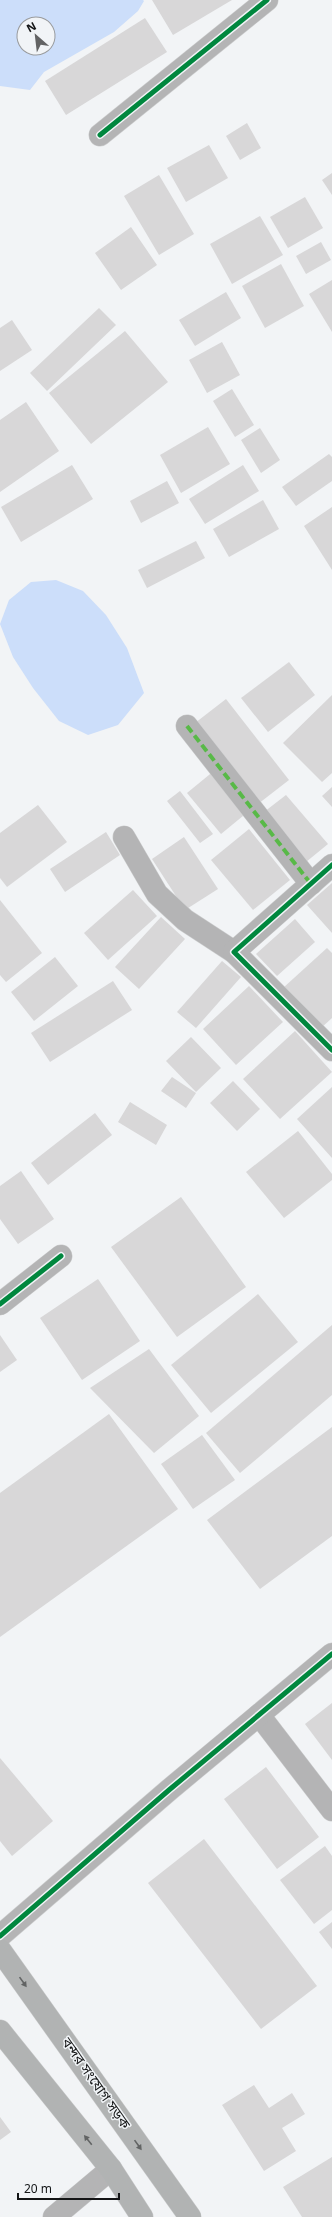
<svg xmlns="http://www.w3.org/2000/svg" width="332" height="2217" viewBox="0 0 332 2217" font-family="Georgia,'Noto Sans Bengali',serif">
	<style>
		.water { fill: #ccdefa; fill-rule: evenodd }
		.building { fill: #d8d7d8 }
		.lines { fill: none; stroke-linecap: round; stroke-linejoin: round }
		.minor-casing { stroke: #cfd0d1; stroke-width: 23 }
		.highway-casing { stroke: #cfd0d1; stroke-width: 23 }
		.minor { stroke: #b4b4b5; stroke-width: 22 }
		.highway { stroke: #b1b3b3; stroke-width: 22 }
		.quiet { stroke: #58b947; stroke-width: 4; stroke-dasharray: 8 4; stroke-linecap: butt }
		.cycleway-casing { stroke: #f1f4f7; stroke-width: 8 }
		.cycleway { stroke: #00873e; stroke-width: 5 }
		.oneway { fill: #626464 }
		.labels { text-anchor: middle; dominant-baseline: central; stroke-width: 3; stroke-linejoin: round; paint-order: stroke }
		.street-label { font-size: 14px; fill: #141516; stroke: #f1f4f7 }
	</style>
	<rect width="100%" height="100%" fill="#f2f4f6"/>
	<!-- water -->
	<g class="water">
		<path d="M0 0H143L144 1 138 11 114 32 44 72 30 90 0 86ZM24 24H48V48H24Z"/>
		<polygon points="56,580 83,591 106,615 127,648 144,693 118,725 88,735 59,721 33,688 13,657 0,624 9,600 31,582"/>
	</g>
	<!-- building -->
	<g class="building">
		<polygon points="152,0 232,0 173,35"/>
		<polygon points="145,18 167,52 66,115 45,81"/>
		<polygon points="247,123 261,148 240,160 226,136"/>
		<polygon points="209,145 228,178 186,202 167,168"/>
		<polygon points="332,173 332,195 322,180"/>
		<polygon points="159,175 194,234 159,255 124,196"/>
		<polygon points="305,197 323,228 288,248 270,217"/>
		<polygon points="260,216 283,255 232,284 210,244"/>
		<polygon points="131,227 157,265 121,290 95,253"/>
		<polygon points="321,242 331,260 306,274 296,256"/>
		<polygon points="281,264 304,306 265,328 242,286"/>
		<polygon points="332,280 332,332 309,294"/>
		<polygon points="226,292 241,318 195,346 179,320"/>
		<polygon points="99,308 116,325 47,391 30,373"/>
		<polygon points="12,320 32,350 0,371 0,328"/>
		<polygon points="125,331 168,382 91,444 49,393"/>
		<polygon points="222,342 240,375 207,393 189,360"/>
		<polygon points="232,389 254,425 235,437 213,401"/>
		<polygon points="26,402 59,451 0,492 0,420"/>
		<polygon points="208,427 230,464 181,493 160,455"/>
		<polygon points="260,428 280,460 261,473 241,440"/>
		<polygon points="329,454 332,457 332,481 296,506 282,487"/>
		<polygon points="72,465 93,499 21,542 1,507"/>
		<polygon points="243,465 259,491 205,524 189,499"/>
		<polygon points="167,481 179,503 141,523 130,501"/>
		<polygon points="263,500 279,529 229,557 213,529"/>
		<polygon points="332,507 332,570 304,526"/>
		<polygon points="196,541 205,558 147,588 138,570"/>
		<polygon points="289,662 315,695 268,732 241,698"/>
		<polygon points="332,695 332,773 322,782 283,743"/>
		<polygon points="226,699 289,780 258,804 195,723"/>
		<polygon points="215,770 249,811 221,834 187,793"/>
		<polygon points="332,787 332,807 322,796"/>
		<polygon points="180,791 213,834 200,843 167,801"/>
		<polygon points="286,795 328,844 306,862 264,812"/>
		<polygon points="38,805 67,842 7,887 0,878 0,833"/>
		<polygon points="249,829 290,880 253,910 211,860"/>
		<polygon points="106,832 120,855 65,892 50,869"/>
		<polygon points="184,837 218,889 185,910 152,859"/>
		<polygon points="332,883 332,933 307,905"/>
		<polygon points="133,890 157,916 108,960 84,933"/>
		<polygon points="0,900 42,953 6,982 0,975"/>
		<polygon points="161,917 185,939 139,989 115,967"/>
		<polygon points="295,919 315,942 277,976 256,954"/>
		<polygon points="327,948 332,953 332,1018 321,1028 283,988"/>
		<polygon points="55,957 78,986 34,1021 11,992"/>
		<polygon points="222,961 241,977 196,1028 177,1012"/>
		<polygon points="113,981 132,1010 50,1062 31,1033"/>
		<polygon points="249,986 283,1022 236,1065 203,1029"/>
		<polygon points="295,1031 332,1072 280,1119 243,1079"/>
		<polygon points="191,1037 221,1068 196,1092 166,1061"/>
		<polygon points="172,1077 196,1093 186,1108 161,1091"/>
		<polygon points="233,1081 260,1109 237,1131 210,1103"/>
		<polygon points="332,1087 332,1158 297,1119"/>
		<polygon points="130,1102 167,1125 156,1145 118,1122"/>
		<polygon points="95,1113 112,1135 48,1185 31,1163"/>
		<polygon points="298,1131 332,1174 332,1180 284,1218 246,1172"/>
		<polygon points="21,1171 54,1219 18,1244 0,1219 0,1186"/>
		<polygon points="181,1197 246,1287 177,1337 111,1247"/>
		<polygon points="98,1279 140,1341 82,1380 40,1318"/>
		<polygon points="258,1294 298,1342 211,1413 171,1365"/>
		<polygon points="332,1325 332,1395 240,1473 206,1433"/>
		<polygon points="0,1335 17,1360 0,1372"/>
		<polygon points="149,1349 199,1416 154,1453 90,1388"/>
		<polygon points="109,1414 178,1509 0,1637 0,1493"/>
		<polygon points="332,1427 332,1536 260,1589 207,1520"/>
		<polygon points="202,1435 235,1480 193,1509 161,1464"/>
		<polygon points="332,1703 332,1760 305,1724"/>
		<polygon points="0,1758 53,1821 12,1856 0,1841"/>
		<polygon points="266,1767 319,1837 277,1869 224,1799"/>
		<polygon points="204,1839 317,1986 261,2029 148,1883"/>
		<polygon points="325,1846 332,1856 332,1910 314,1924 280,1880"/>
		<polygon points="332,1922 332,1949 319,1932"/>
		<polygon points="254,2085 269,2108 292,2093 305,2114 282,2128 296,2151 264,2171 222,2105"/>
		<polygon points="0,2117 11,2132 0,2140"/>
		<polygon points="332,2157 332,2217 302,2217 283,2187"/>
	</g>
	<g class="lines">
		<!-- minor casing -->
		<g class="minor-casing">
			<g id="minor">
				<polyline points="100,135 267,0"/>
				<polyline points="187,726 311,884"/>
				<polyline points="124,837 157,894 185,920 234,952"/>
				<polyline points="332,865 234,952 332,1050"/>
				<polyline points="0,1304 61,1256"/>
				<polyline points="259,1715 332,1810"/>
				<polyline points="0,1936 169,1790 332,1654"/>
				<polyline points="54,2217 111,2169"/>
			</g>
		</g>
		<!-- highway casing -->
		<g class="highway-casing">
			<g id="highway">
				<polyline points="0,1950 190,2217"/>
				<polyline points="0,2031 111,2169 142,2217"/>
			</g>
		</g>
		<!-- minor -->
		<use href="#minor" class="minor"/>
		<!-- highway -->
		<use href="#highway" class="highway"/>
		<!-- quiet -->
		<polyline class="quiet" points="187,726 311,884"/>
		<!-- cycleway casing -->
		<g class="cycleway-casing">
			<g id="cycleway">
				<polyline points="100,135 267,0"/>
				<polyline points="332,865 234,952 332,1050"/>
				<polyline points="0,1304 61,1256"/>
				<polyline points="0,1936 169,1790 332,1654"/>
			</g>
		</g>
		<!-- cycleway -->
		<use href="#cycleway" class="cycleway"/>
	</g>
	<!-- one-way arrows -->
	<defs><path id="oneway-solid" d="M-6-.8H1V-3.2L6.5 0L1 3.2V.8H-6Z"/></defs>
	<g class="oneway">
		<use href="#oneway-solid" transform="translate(23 1982) rotate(55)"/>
		<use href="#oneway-solid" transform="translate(88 2140) rotate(-129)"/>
		<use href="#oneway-solid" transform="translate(138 2145) rotate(55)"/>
	</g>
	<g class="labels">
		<!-- street labels -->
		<g class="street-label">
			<text transform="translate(95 2084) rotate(55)">বন্দর সংযোগ সড়ক</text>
		</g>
	</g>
	<!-- north arrow -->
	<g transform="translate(36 36) rotate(332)"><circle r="19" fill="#f1f4f7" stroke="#999b9d"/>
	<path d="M0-3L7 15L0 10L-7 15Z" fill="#626364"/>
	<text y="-6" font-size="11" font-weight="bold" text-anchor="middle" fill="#141516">N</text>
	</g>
	<!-- scale -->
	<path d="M18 2193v6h101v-6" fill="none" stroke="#141516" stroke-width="2"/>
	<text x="24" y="2193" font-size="12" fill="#141516" stroke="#f1f4f7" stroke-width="3" paint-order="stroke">20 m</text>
</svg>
